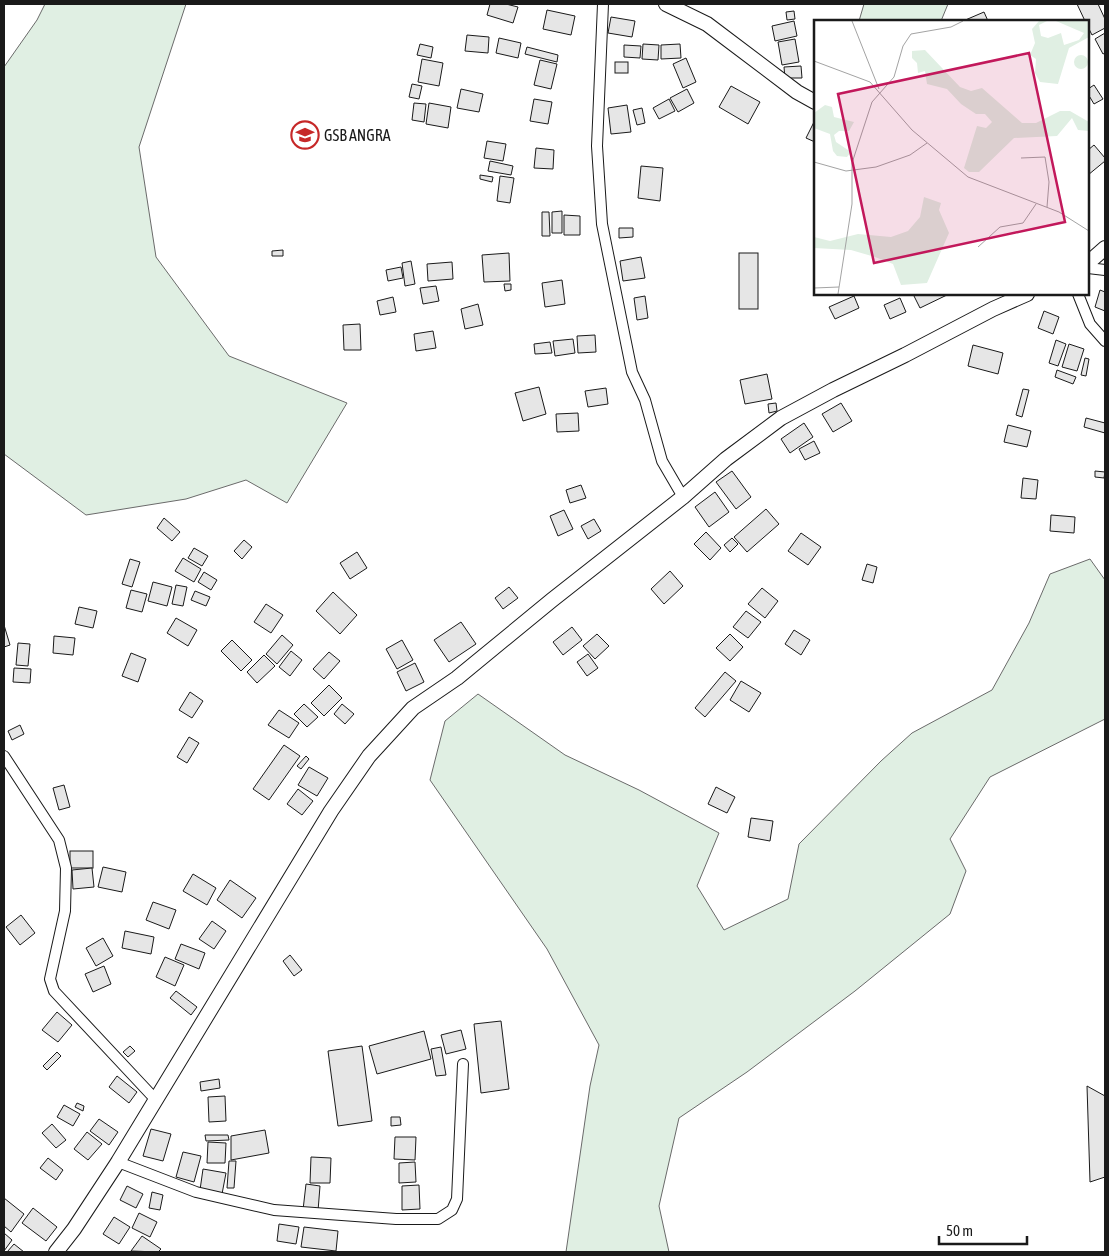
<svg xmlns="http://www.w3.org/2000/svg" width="1109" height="1256" viewBox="0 0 1109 1256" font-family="'Asap Condensed',sans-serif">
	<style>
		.green { fill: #e0efe3; stroke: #6a6a6a }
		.building { fill: #e6e6e6; stroke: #1a1a1a }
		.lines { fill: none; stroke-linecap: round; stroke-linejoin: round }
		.minor-casing { stroke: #1a1a1a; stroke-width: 12 }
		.tertiary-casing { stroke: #1a1a1a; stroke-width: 16 }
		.minor { stroke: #fff; stroke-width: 10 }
		.tertiary { stroke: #fff; stroke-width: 14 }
		.labels { text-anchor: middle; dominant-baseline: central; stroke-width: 4; stroke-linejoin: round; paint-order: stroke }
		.poi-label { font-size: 16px; fill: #1a1a1a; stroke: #fff; text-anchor: start }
		.inset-road { fill: none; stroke: #a3a3a3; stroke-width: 1 }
		.view { fill: #c2185b; fill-opacity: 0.15; stroke: #c2185b; stroke-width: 2.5 }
		.inset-edge { fill: none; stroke: #1a1a1a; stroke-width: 2.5 }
	</style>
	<rect width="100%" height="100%" fill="#fff"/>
	<!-- green -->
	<g class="green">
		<polygon points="45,4 186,4 139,147 156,257 229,356 347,403 287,503 246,480 186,499 86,515 4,454 4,67 37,20"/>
		<polygon points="864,4 948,4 941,21 859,21"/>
		<polygon points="1090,559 1105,580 1105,719 990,777 950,839 966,871 950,914 855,991 747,1072 679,1118 659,1206 669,1252 566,1252 590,1086 599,1045 547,949 430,780 445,721 478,694 565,755 639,790 719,833 697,886 724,930 788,899 799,844 881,761 912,733 992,690 1029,623 1050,574"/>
	</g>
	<!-- building -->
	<g class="building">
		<polygon points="490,4 506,4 518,7 513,23 487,15"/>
		<polygon points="1077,4 1098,4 1105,19 1105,28 1092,35 1088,27 1088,21 1085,21"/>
		<polygon points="547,10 575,16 571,35 543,29"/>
		<polygon points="794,11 795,19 787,20 786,12"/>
		<polygon points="984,12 988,21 963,21"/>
		<polygon points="611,17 635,21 632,37 608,33"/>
		<polygon points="794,21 797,36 775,41 772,26"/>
		<polygon points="1105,33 1105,53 1103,54 1095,39"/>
		<polygon points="467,35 489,37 488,53 465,51"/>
		<polygon points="499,38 521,43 518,58 496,53"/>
		<polygon points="795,39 799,62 782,65 778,42"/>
		<polygon points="420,44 433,47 431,58 417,55"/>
		<polygon points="643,44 659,45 658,60 642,59"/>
		<polygon points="680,44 681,58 661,59 661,45"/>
		<polygon points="624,45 641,46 640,58 624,57"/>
		<polygon points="527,47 558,55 557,62 525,54"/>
		<polygon points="686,58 696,82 683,88 673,64"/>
		<polygon points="422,59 443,63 439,86 418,82"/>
		<polygon points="540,60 557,64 551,89 534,85"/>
		<rect x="615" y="62" width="13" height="11"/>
		<polygon points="801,66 802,78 785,78 784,67"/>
		<polygon points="412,84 422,86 419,99 409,97"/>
		<polygon points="1094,85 1103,99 1094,104 1088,94 1088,89"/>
		<polygon points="731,86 760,102 748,124 719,107"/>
		<polygon points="461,89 483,94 479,112 457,108"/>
		<polygon points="687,89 694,103 678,112 670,98"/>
		<polygon points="534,99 552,102 548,124 530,121"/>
		<polygon points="669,99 675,111 659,119 653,108"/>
		<polygon points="414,103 426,104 424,122 412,120"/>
		<polygon points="429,103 451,107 448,128 426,124"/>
		<polygon points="627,105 631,132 611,134 608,108"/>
		<polygon points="642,108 645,123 637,125 633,110"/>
		<polygon points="815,120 815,142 806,138"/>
		<polygon points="487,141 506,144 503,161 484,158"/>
		<polygon points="1094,145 1105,158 1105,161 1088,175 1088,150"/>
		<polygon points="536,148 554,150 553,169 534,168"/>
		<polygon points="490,161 513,166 511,175 488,171"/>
		<polygon points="641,166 663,168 660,201 638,198"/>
		<polygon points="480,175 493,177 492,182 480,179"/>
		<polygon points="500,176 514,178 510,203 497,201"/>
		<polygon points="562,211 562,233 552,233 552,212"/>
		<polygon points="542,212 549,212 550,236 542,236"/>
		<polygon points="564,215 580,216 580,235 564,235"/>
		<polygon points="619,228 633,228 633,237 619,238"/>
		<polygon points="283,250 283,256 272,256 272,251"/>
		<polygon points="509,253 510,281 484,282 482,255"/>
		<rect x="739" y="253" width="19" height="56"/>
		<polygon points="641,257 645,278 623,281 620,261"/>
		<polygon points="411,261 415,284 405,286 402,263"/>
		<polygon points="452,262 453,279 428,281 427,264"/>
		<polygon points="401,267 403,278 388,281 386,270"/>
		<polygon points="562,280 565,304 545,307 542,283"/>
		<polygon points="504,284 511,284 511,290 505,291"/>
		<polygon points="436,286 439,301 423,304 420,288"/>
		<polygon points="1100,290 1105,292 1105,311 1095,307"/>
		<polygon points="913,294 949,294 920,308"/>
		<polygon points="645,296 648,318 637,320 634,298"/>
		<polygon points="854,296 859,308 835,319 829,307"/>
		<polygon points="393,297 396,312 380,315 377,301"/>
		<polygon points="900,298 906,312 890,319 884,305"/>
		<polygon points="478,304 483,325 465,329 461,309"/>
		<polygon points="1044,311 1059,317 1053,334 1038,328"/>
		<polygon points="360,324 361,350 344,350 343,325"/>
		<polygon points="433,331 436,348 416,351 414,334"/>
		<polygon points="595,335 596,352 578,353 577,336"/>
		<polygon points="573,339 575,353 555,356 553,341"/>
		<polygon points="1056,340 1066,344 1058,366 1049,363"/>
		<polygon points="550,342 552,353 535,354 534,344"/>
		<polygon points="1069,344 1084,349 1077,371 1062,367"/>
		<polygon points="973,345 1003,353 998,374 968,366"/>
		<polygon points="1085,358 1089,359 1086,376 1081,375"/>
		<polygon points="1057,370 1076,377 1073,384 1055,377"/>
		<polygon points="767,374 772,399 745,404 740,380"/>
		<polygon points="539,387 546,414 523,421 515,393"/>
		<polygon points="606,388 608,404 588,407 585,391"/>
		<polygon points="1023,389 1029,390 1022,417 1016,415"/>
		<polygon points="776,403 777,411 769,413 768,404"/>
		<polygon points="841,403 852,421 833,432 822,414"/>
		<polygon points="578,413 579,431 557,432 556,414"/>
		<polygon points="1086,418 1105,423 1105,433 1084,427"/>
		<polygon points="804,423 813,437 790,453 781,439"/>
		<polygon points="1008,425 1031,431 1027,447 1004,442"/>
		<polygon points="814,441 820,453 805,460 799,449"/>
		<polygon points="732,471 751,497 736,509 716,482"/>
		<polygon points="1095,471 1105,472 1104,478 1095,477"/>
		<polygon points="1023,478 1038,480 1036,499 1021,498"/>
		<polygon points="581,485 586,498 570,503 566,490"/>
		<polygon points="715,492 729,512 709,527 695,507"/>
		<polygon points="766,509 779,524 747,552 734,537"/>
		<polygon points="564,510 573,529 558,536 550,516"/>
		<polygon points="1051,515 1075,517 1074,533 1050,531"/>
		<polygon points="164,518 180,532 172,541 157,528"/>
		<polygon points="594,519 601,531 588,539 581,526"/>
		<polygon points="706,532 721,548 710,560 694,544"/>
		<polygon points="801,533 821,547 808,565 788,551"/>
		<polygon points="732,538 738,544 730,552 724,545"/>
		<polygon points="244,540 252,547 242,559 234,551"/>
		<polygon points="194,548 208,556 202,566 188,558"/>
		<polygon points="357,552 367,568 350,579 340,563"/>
		<polygon points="183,558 201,569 194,582 175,571"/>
		<polygon points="130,559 140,562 132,587 122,584"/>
		<polygon points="867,564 877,567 873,583 862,580"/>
		<polygon points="670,571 683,586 664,604 651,589"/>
		<polygon points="204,572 217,580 211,590 198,582"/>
		<polygon points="153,582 172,587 167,606 148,601"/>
		<polygon points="176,585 187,587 183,606 172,604"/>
		<polygon points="509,587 518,598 503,609 495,598"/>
		<polygon points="762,588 778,601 765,618 748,604"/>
		<polygon points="131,590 147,594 142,612 126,608"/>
		<polygon points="195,591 210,597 206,606 191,600"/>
		<polygon points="333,592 357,615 340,634 316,611"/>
		<polygon points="266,604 283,615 271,633 254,622"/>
		<polygon points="79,607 97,611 93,628 75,624"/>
		<polygon points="746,611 761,622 748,638 733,627"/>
		<polygon points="176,618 197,630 188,646 167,633"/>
		<polygon points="461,622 476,644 449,662 434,640"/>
		<polygon points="4,625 10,645 4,647"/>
		<polygon points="572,627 582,640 563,655 553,642"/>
		<polygon points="794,630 810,640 801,655 785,644"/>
		<polygon points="597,634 609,646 595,659 583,646"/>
		<polygon points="730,634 743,647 730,661 716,648"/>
		<polygon points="282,635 293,645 277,664 266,654"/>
		<polygon points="54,636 75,638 73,655 53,653"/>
		<polygon points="232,640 252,660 241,671 221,651"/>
		<polygon points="402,640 413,660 397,669 386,649"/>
		<polygon points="18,643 30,644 28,666 16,665"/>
		<polygon points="291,651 302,660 290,676 279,667"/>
		<polygon points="329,652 340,661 324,679 313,669"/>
		<polygon points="131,653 146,659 138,682 122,676"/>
		<polygon points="588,654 598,668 587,676 577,662"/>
		<polygon points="264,655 275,666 257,683 247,672"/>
		<polygon points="415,663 424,682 406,691 397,672"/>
		<polygon points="14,668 31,669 30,683 13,682"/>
		<polygon points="725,672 736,681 705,717 695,708"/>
		<polygon points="741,681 761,693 749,712 730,700"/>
		<polygon points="329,685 342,698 324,716 311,703"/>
		<polygon points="190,692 203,701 192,718 179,710"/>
		<polygon points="304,704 318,717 307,727 294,714"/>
		<polygon points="342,704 354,714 345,724 334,714"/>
		<polygon points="279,710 299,723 289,738 268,725"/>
		<polygon points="20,725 24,734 12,740 8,731"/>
		<polygon points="189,737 199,743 187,763 177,757"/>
		<polygon points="284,745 300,756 269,800 253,789"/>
		<polygon points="306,756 309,759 301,769 297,766"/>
		<polygon points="309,767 328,778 317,796 298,785"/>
		<polygon points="64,785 70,807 59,810 53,788"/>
		<polygon points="716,787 735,797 727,813 708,804"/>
		<polygon points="298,789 313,801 302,815 287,804"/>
		<polygon points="751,818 773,821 770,841 748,837"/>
		<rect x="70" y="851" width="23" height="17"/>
		<polygon points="103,867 126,872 122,892 98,887"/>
		<polygon points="92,868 94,887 73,889 72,870"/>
		<polygon points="193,874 216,888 207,905 183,891"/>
		<polygon points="230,880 256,898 242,918 217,900"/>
		<polygon points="153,902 176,910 169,929 146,920"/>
		<polygon points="21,915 35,933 20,945 6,927"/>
		<polygon points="212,921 226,931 214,949 199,939"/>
		<polygon points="125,931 154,937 151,954 122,948"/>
		<polygon points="103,938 113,956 96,966 86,948"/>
		<polygon points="181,944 205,953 199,969 175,959"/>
		<polygon points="290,955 302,970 294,976 283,961"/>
		<polygon points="165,957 184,965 175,986 156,977"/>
		<polygon points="104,966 111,984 93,992 85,974"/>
		<polygon points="176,991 197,1007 191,1015 170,998"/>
		<polygon points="57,1012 72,1025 58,1042 42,1030"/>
		<polygon points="501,1021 509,1089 481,1093 474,1024"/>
		<polygon points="461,1030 466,1049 446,1054 441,1035"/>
		<polygon points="424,1031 431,1059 377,1074 369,1046"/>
		<polygon points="130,1046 135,1051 128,1057 123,1052"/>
		<polygon points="362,1046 372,1121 338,1126 328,1051"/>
		<polygon points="441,1047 446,1075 436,1076 431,1049"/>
		<polygon points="57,1052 61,1056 47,1070 43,1066"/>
		<polygon points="117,1076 137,1092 129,1103 109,1087"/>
		<polygon points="219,1079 220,1088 201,1091 200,1082"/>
		<polygon points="1087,1086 1105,1096 1105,1177 1090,1182"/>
		<polygon points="225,1096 226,1121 209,1122 208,1097"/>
		<polygon points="77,1103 84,1106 83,1111 75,1107"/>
		<polygon points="64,1105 80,1114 73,1126 57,1117"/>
		<polygon points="391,1117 400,1117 401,1125 391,1126"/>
		<polygon points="99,1119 118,1132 109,1145 90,1131"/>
		<polygon points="52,1124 66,1140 56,1148 42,1133"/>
		<polygon points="151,1129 171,1134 163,1161 143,1156"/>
		<polygon points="265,1130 269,1153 231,1160 231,1136"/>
		<polygon points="87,1132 102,1144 88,1160 74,1149"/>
		<polygon points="205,1135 228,1135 229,1140 206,1141"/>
		<polygon points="395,1137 416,1137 415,1160 394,1159"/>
		<polygon points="208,1142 226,1143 225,1163 207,1163"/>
		<polygon points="183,1152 201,1156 194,1182 176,1177"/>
		<polygon points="311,1157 331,1158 330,1183 310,1183"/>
		<polygon points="48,1158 63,1170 56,1180 40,1168"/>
		<polygon points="229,1161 236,1161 234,1188 227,1188"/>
		<polygon points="415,1162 416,1182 399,1183 399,1163"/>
		<polygon points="203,1169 226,1173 222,1194 200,1190"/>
		<polygon points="306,1184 320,1186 318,1211 303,1210"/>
		<polygon points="419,1185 420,1209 402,1210 402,1186"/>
		<polygon points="127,1186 143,1194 136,1208 120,1200"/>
		<polygon points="152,1192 163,1195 160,1210 149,1208"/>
		<polygon points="4,1198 24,1214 11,1232 4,1226"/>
		<polygon points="33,1208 57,1227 46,1241 22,1223"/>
		<polygon points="139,1213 157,1222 150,1237 132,1228"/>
		<polygon points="114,1217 130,1227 119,1244 103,1234"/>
		<polygon points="279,1224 299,1227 296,1244 277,1241"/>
		<polygon points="304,1227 338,1231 336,1251 301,1247"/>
		<polygon points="4,1233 12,1240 4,1251"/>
		<polygon points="142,1236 161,1249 158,1252 131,1251"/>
		<polygon points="14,1244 24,1252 7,1252"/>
	</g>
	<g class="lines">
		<!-- minor casing -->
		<g class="minor-casing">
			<g id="minor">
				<polyline points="603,4 597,146 602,224 632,372 645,400 662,461 683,497"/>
				<polyline points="1088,268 1105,270"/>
				<polyline points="1078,294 1090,324 1105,341"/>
				<polyline points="4,756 59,840 66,868 65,911 50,979 54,991 156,1100"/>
				<polyline points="118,1162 196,1192 274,1210 396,1219 438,1219 452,1210 457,1199 463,1064"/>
			</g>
		</g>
		<!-- tertiary casing -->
		<g class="tertiary-casing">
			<g id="tertiary">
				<polyline points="666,4 707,24 797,92 815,102"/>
				<polyline points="1088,263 1105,248"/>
				<polyline points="56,1252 74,1229 118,1162 331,811 369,756 413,708 457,678 552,600 683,497 726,459 781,418 833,390 905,355 993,309 1027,294"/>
			</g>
		</g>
		<!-- minor -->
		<use href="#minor" class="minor"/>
		<!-- tertiary -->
		<use href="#tertiary" class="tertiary"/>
	</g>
	<!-- icons -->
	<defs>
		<g id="school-ring" transform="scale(1.4375)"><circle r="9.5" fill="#fff" stroke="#c62828" stroke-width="1.5"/><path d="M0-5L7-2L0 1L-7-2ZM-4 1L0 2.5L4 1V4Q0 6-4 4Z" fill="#c62828"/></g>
	</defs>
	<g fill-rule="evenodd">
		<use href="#school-ring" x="305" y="135"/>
	</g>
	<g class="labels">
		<!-- poi labels -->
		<g class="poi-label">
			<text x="324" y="135">GSB ANGRA</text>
		</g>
	</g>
	<!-- overview -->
	<g transform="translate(814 20)">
		<rect width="275" height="275" fill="#fff"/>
		<path d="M225 1H233L225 5 227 16 234 18 247 13 250 25 265 20 270 13 242 1H275V17L255 28 244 64 226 62 221 53 222 39 216 35 221 23 218 9ZM111 30 146 67 157 71 168 68 208 103H222L246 91H256L275 102V111L264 110 258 98 243 116 200 118 165 152H155L150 148 163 106 172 108 178 102 171 94H162L147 84 133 69 113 64 111 51 104 53 103 43 98 38V31ZM260 42a7 7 0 1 1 14 0a7 7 0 1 1-14 0ZM11 85 18 87 20 97 40 102 35 111H25L20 115 22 122 37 132 33 137 23 136 19 131 16 114 0 108V93ZM110 177 127 183 125 190 135 213 113 263 87 265 79 244 61 237 37 230 0 228V217L16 221 44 214 77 217 94 211 106 197Z" fill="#e0efe3"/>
		<path class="inset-road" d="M38 1 65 69M0 41 56 62 98 110 154 157 245 192 275 211M207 138 231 137 235 162 233 187M0 142 32 151 62 147 96 135 113 123M164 227 186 207 209 203 222 184M0 268 25 267M24 274 38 184V143L58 82 80 57 89 26 97 14 137 7 149 1"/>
		<path class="view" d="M215 33 251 202 60 243 24 74Z"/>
		<rect width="275" height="275" class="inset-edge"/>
	</g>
	<!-- border -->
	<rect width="1109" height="1256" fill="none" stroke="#1a1a1a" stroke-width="10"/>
	<!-- scale -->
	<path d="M939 1236v8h88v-8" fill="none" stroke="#1a1a1a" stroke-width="2.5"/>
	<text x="946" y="1236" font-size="15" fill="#1a1a1a" stroke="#ffffff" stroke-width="4" paint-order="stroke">50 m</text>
</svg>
